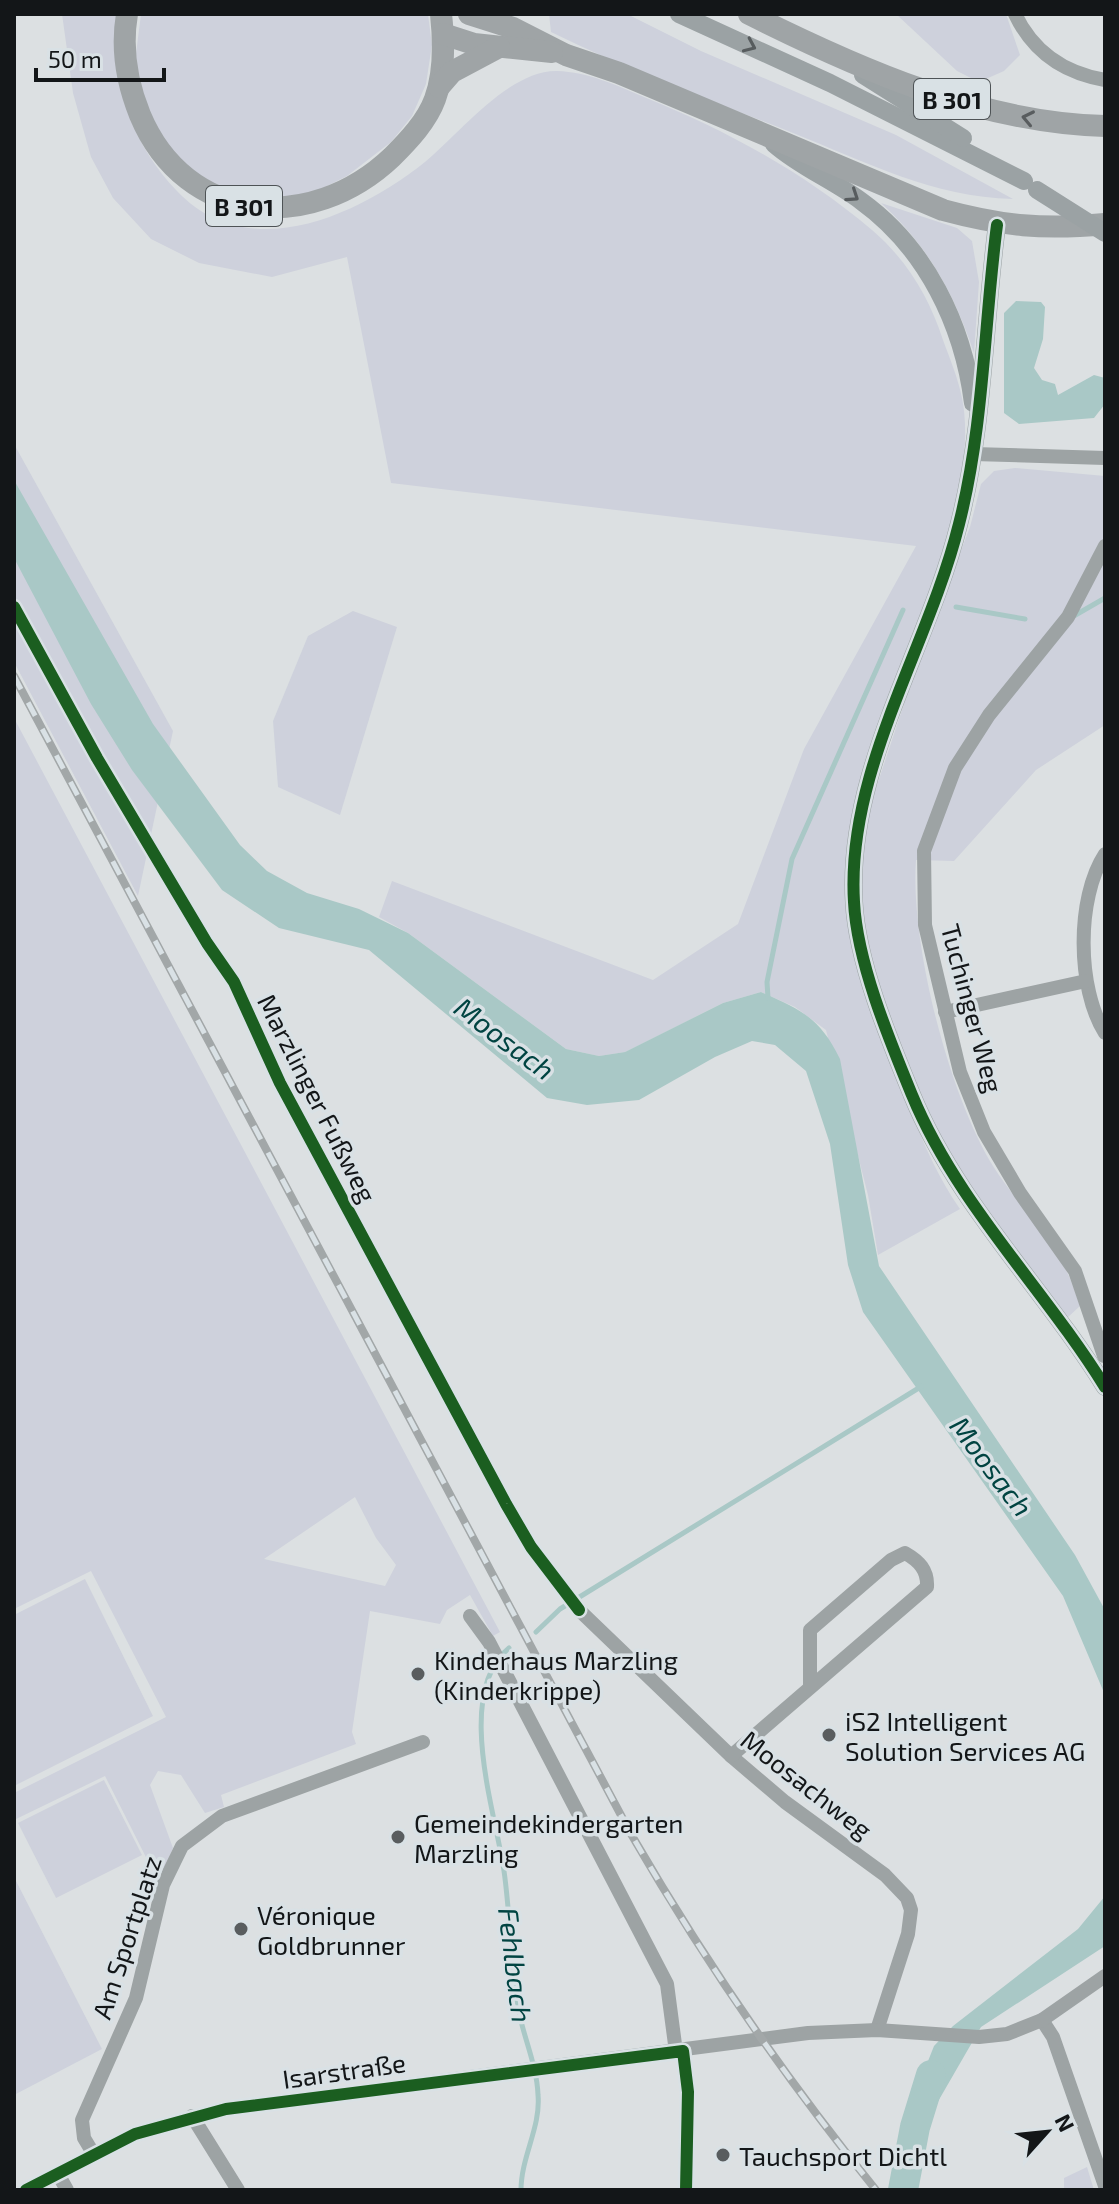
<svg xmlns="http://www.w3.org/2000/svg" width="1119" height="2204" viewBox="0 0 1119 2204" font-family="'Exo 2',sans-serif">
	<style>
		.green { fill: #ced1dc; fill-rule: evenodd }
		.water { fill: #a9c8c6 }
		.lines { fill: none; stroke-linecap: round; stroke-linejoin: round }
		.stream { stroke: #a9c8c6; stroke-width: 5 }
		.river { stroke: #a9c8c6; stroke-width: 30 }
		.street { stroke: #9da3a4; stroke-width: 14 }
		.secondary { stroke: #9ba2a4; stroke-width: 18 }
		.primary { stroke: #9fa4a6; stroke-width: 22 }
		.rail-casing { stroke: #a2a7a8; stroke-width: 8 }
		.rail { stroke: #d9e1e5; stroke-width: 5; stroke-dasharray: 15; stroke-linecap: butt }
		.secondary-bridge { stroke: #9ba2a4; stroke-width: 18 }
		.cycleway-casing { stroke: #d9e1e5; stroke-width: 17 }
		.cycleway { stroke: #1b5e20; stroke-width: 12 }
		.oneway { stroke: #575c5e }
		.oneway2 { stroke: #595d5f }
		.poi-dot { fill: #595d5f; stroke: #d9e1e5; stroke-width: 3 }
		.labels { text-anchor: middle; dominant-baseline: central; stroke-width: 7; stroke-linejoin: round; paint-order: stroke }
		.shield { fill: #d9e1e5; stroke: #4e5356; stroke-width: 2 }
		.shield-label { font-size: 24px; font-weight: bold; fill: #131618 }
		.street-label { font-size: 26px; fill: #131618; stroke: #d9e1e5 }
		.poi-label { font-size: 26px; fill: #131618; stroke: #d9e1e5; text-anchor: start }
		.water-label { font-size: 28px; font-style: italic; fill: #014442; stroke: #d9e1e5 }
	</style>
	<rect width="100%" height="100%" fill="#dce0e2"/>
	<!-- green -->
	<g class="green">
		<path d="M62 14H117C113 82 129 141 177 191 248 266 357 216 425 162 459 134 509 70 557 71 588 72 616 85 644 97 728 131 803 172 872 230 907 260 929 297 943 340 950 359 958 378 962 398 981 488 909 673 881 764 874 788 849 852 849 872 849 896 863 927 869 951 891 1040 907 1132 960 1209L878 1255 868 1195 826 1030 795 1007 761 992 723 1003 625 1052 599 1056 566 1049 408 933 379 917 392 881 653 980 738 924 804 749 916 546 391 483 347 257 272 277 199 263 151 239 113 198 91 157 73 93Z"/>
		<polygon points="141,14 428,14 432,45 426,84 412,116 391,142 347,176 317,191 263,203 207,191 158,139 134,69"/>
		<path d="M549 14H627L701 51 896 135 1013 199C933 197 866 162 793 133 712 101 630 71 551 32Z"/>
		<polygon points="896,14 1006,14 1020,55 1004,71 979,82 957,71"/>
		<path d="M881 203 957 228 972 241 979 282 974 353C954 293 928 246 881 203Z"/>
		<polygon points="14,444 173,731 138,896 14,662"/>
		<path d="M1015 468 1105 476V725L1036 770 954 861 916 860C910 943 949 1095 993 1166 1015 1201 1045 1230 1064 1266 1071 1278 1075 1293 1080 1306L1067 1318 964 1185 915 1091 874 968 857 903 862 830 917 665 970 527 981 484 994 471Z"/>
		<polygon points="353,611 397,627 340,815 278,787 273,721 308,636"/>
		<path d="M14 718 500 1632 493 1636 470 1595 447 1610 440 1624 370 1611 352 1732 356 1744 221 1795 224 1807 205 1813 181 1775 158 1771 150 1785 173 1848 159 1883 105 1776 14 1820V1793L166 1717 91 1571 14 1609ZM355 1497 376 1538 396 1565 385 1586 264 1559Z"/>
		<polygon points="85,1579 153,1716 14,1786 14,1615"/>
		<polygon points="104,1780 142,1855 56,1898 18,1823"/>
		<polygon points="14,1877 102,2049 14,2095"/>
		<polygon points="1087,2167 1094,2190 1064,2190 1064,2178"/>
	</g>
	<!-- water -->
	<g class="water">
		<polygon points="1016,301 1041,302 1045,307 1043,339 1034,368 1042,380 1055,384 1058,395 1094,375 1105,378 1105,404 1094,418 1019,424 1004,413 1004,313"/>
		<path d="M14 480 153 724 240 845 267 871 307 893 359 909 408 933 566 1049 599 1056 625 1052 723 1003 761 992C802 1010 820 1018 840 1059L879 1266 1075 1555 1105 1610V1695L1063 1596 863 1312 848 1265 830 1144 806 1071 775 1045 752 1041 715 1057 639 1100 587 1105 547 1098 369 950 279 928 222 890 132 770 91 704 14 558Z"/>
		<polygon points="1105,1896 1105,1946 981,2027 929,2117 909,2109 934,2046 953,2026 1078,1929"/>
		<polygon points="905,2138 919,2143 910,2190 897,2190"/>
	</g>
	<g class="lines">
		<!-- stream -->
		<g class="stream">
			<polyline points="956,607 1025,619"/>
			<polyline points="1072,617 1105,598"/>
			<polyline points="768,998 767,982 792,859 903,610"/>
			<polyline points="536,1632 560,1609 922,1386"/>
			<path d="M509 1648C454 1693 496 1814 504 1871 511 1919 510 1970 520 2017 526 2043 537 2068 538 2095 541 2127 521 2157 521 2190"/>
		</g>
		<!-- river -->
		<polyline class="river" points="903,2190 915,2127 931,2075"/>
		<!-- street -->
		<g class="street">
			<path d="M1015 14C1033 52 1064 73 1105 80"/>
			<polyline points="973,454 1105,458"/>
			<path d="M1105 854C1076 898 1077 989 1105 1033"/>
			<polyline points="945,1012 1086,981"/>
			<polyline points="1104,1356 1075,1271 1020,1193 984,1132 960,1072 925,925 924,851 955,768 989,715 1068,617 1105,546"/>
			<polyline points="579,1610 731,1756 785,1802 885,1875 907,1898 911,1910 908,1934 877,2030"/>
			<polyline points="470,1616 489,1642 667,1984 676,2052"/>
			<path d="M731 1756 927 1587C928 1570 919 1561 905 1553L891 1560 810 1630V1687"/>
			<polyline points="1042,2020 1053,2037 1105,2186"/>
			<polyline points="683,2051 688,2092 686,2190"/>
			<polyline points="192,2116 238,2190"/>
			<polyline points="93,2153 84,2138 82,2120 136,1998 163,1885 182,1846 222,1816 423,1742"/>
			<polyline points="58,2174 67,2190"/>
			<polyline points="26,2190 135,2134 226,2109 808,2033 877,2030 979,2037 1007,2034 1042,2020 1105,1976"/>
		</g>
		<!-- secondary -->
		<g class="secondary">
			<polyline points="679,14 830,83 1024,181"/>
			<polyline points="863,75 963,138"/>
			<path d="M774 144C800 167 833 180 861 201 926 248 963 324 973 403"/>
			<path d="M997 225C984 324 984 426 959 524 928 649 846 770 854 902 857 962 889 1039 912 1095 957 1204 1043 1287 1105 1387"/>
		</g>
		<!-- primary -->
		<g class="primary">
			<path d="M127 14C121 49 127 83 140 115 186 225 311 234 392 157 409 140 427 121 435 99 445 72 444 42 441 14"/>
			<path d="M469 14 513 28 566 55 619 73 943 210C1002 226 1044 230 1105 224"/>
			<path d="M749 14C859 69 981 123 1105 126"/>
			<polyline points="443,34 474,44 552,52"/>
			<polyline points="439,87 452,72 499,47"/>
		</g>
		<!-- rail casing -->
		<g class="rail-casing">
			<path id="rail" d="M14 676 631 1834C704 1960 784 2077 876 2190"/>
		</g>
		<!-- rail -->
		<use href="#rail" class="rail"/>
		<!-- secondary-bridge -->
		<polyline class="secondary-bridge" points="1037,190 1105,233"/>
		<!-- cycleway casing -->
		<g class="cycleway-casing">
			<g id="cycleway">
				<path d="M997 225C984 324 984 426 959 524 928 649 846 770 854 902 857 962 889 1039 912 1095 957 1204 1043 1287 1105 1387"/>
				<polyline points="14,607 97,758 207,943 234,982 280,1083 506,1504 531,1547 579,1610"/>
				<polyline points="26,2190 135,2134 226,2109 683,2051 688,2092 686,2190"/>
			</g>
		</g>
		<!-- cycleway -->
		<use href="#cycleway" class="cycleway"/>
	</g>
	<!-- one-way arrows -->
	<defs><path id="oneway-chevron" d="M-2-3.5L2.5 0L-2 3.5" fill="none" stroke-width="1.6" stroke-linecap="round" stroke-linejoin="round" transform="scale(2)"/></defs>
	<g class="oneway">
		<use href="#oneway-chevron" transform="translate(750 46) rotate(24)"/>
		<use href="#oneway-chevron" transform="translate(853 196) rotate(34)"/>
	</g>
	<use class="oneway2" href="#oneway-chevron" transform="translate(1028 118) rotate(-168)"/>
	<!-- markers -->
	<g class="poi-dot">
		<circle cx="418" cy="1674" r="8"/>
		<circle cx="829" cy="1735" r="8"/>
		<circle cx="398" cy="1837" r="8"/>
		<circle cx="241" cy="1929" r="8"/>
		<circle cx="723" cy="2155" r="8"/>
	</g>
	<g class="labels">
		<!-- shield labels -->
		<g class="shield">
			<rect x="914" y="79" width="76" height="40" rx="6"/>
			<rect x="206" y="186" width="76" height="40" rx="6"/>
		</g>
		<g class="shield-label">
			<text x="952" y="99">B 301</text>
			<text x="244" y="206">B 301</text>
		</g>
		<!-- street labels -->
		<g class="street-label">
			<text transform="translate(973 1008) rotate(75)">Tuchinger Weg</text>
			<text transform="translate(318 1098) rotate(63)">Marzlinger Fußweg</text>
			<text transform="translate(807 1784) rotate(38)">Moosachweg</text>
			<text transform="translate(126 1937) rotate(-72)">Am Sportplatz</text>
			<text transform="translate(344 2070) rotate(-8)">Isarstraße</text>
		</g>
		<!-- poi labels -->
		<g class="poi-label">
			<text x="434" y="1659">Kinderhaus Marzling<tspan x="434" dy="30">(Kinderkrippe)</tspan></text>
			<text x="845" y="1720">iS2 Intelligent<tspan x="845" dy="30">Solution Services AG</tspan></text>
			<text x="414" y="1822">Gemeindekindergarten<tspan x="414" dy="30">Marzling</tspan></text>
			<text x="257" y="1914">Véronique<tspan x="257" dy="30">Goldbrunner</tspan></text>
			<text x="739" y="2155">Tauchsport Dichtl</text>
		</g>
		<!-- water labels -->
		<g class="water-label">
			<text transform="translate(505 1038) rotate(37)">Moosach</text>
			<text transform="translate(992 1466) rotate(53)">Moosach</text>
			<text transform="translate(516 1965) rotate(83)">Fehlbach</text>
		</g>
	</g>
	<!-- border -->
	<rect width="1119" height="2204" fill="none" stroke="#131618" stroke-width="32"/>
	<!-- north arrow -->
	<g transform="translate(1047 2132) rotate(63)" stroke="#d9e1e5" stroke-width="6" paint-order="stroke">
	<path d="M0-6L14 30L0 20L-14 30Z" fill="#131618"/>
	<text y="-12" font-size="22" font-weight="bold" text-anchor="middle" fill="#131618">N</text>
	</g>
	<!-- scale -->
	<path d="M36 68v12h128v-12" fill="none" stroke="#131618" stroke-width="4"/>
	<text x="48" y="68" font-size="24" fill="#131618" stroke="#d9e1e5" stroke-width="6" paint-order="stroke">50 m</text>
</svg>
